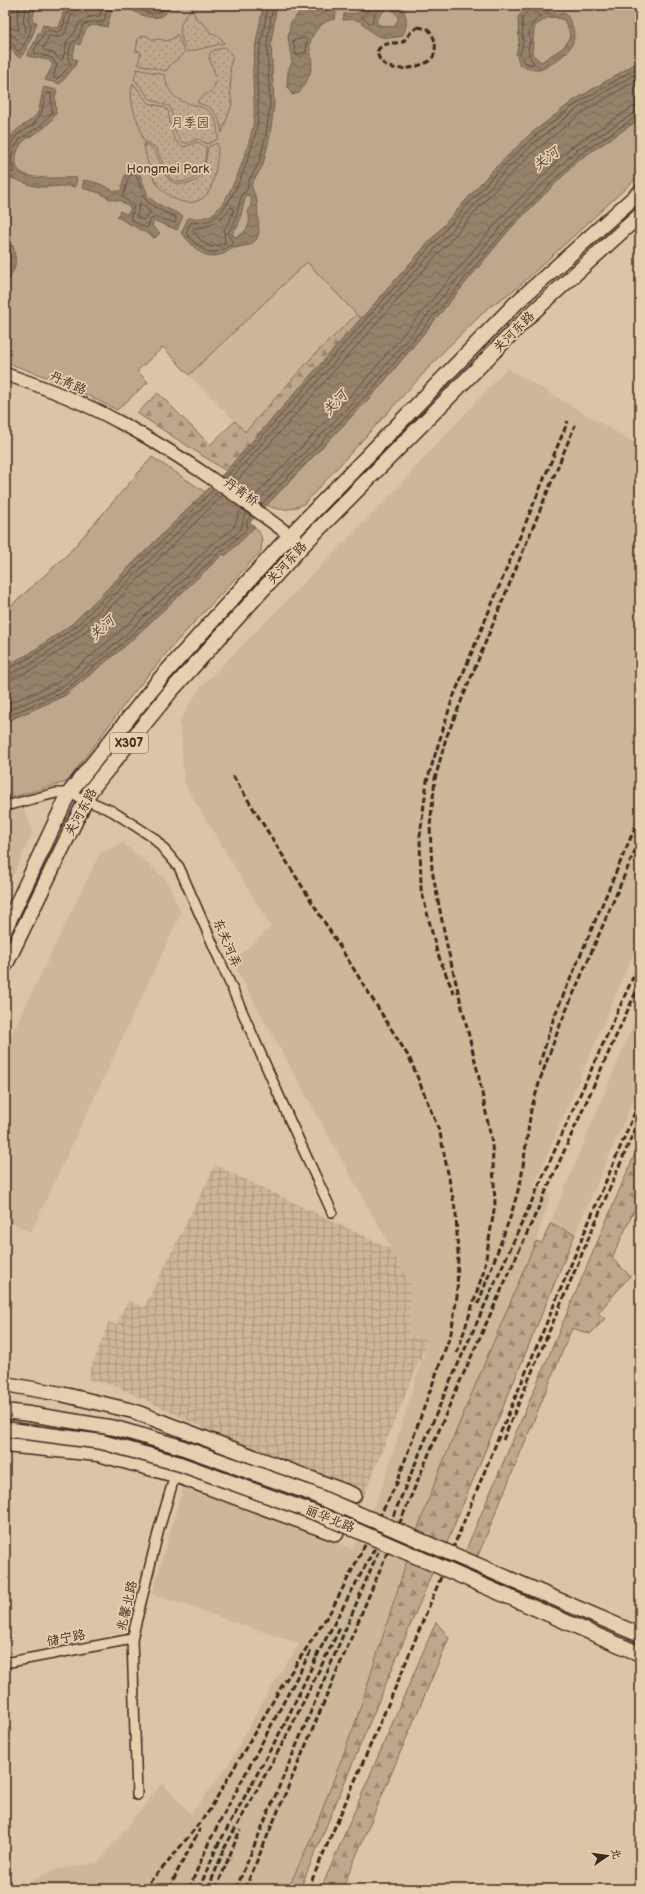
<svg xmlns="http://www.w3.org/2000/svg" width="645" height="1894" viewBox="0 0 645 1894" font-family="'Balsamiq Sans','LXGW WenKai TC',sans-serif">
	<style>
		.built { fill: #cdb799 }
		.industrial { fill: url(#industrial-grid) }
		.forest { fill: url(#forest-firs); stroke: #7c6956 }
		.park { fill: #bea88d; stroke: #7c6956 }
		.garden { fill: url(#garden-dots); stroke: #7c6956 }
		.water { fill: url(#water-waves); stroke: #725e4c; fill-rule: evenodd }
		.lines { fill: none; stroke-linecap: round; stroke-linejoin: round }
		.shore { stroke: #5f4d3d; stroke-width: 1 }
		.street-casing { stroke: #3b2a1e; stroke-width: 12 }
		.secondary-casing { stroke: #3b2a1e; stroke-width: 15 }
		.primary-casing { stroke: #3b2a1e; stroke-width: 17 }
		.street { stroke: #e6cfaf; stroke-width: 9 }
		.secondary { stroke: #e6cfaf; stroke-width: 12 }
		.primary { stroke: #e6cfaf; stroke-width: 14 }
		.rail { stroke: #3b2a1e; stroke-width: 3; stroke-dasharray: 6 3; stroke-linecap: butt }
		.primary-bridge-casing { stroke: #3b2a1e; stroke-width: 17; stroke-linecap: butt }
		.primary-bridge { stroke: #e6cfaf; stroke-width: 14 }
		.labels { text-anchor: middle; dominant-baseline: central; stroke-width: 3.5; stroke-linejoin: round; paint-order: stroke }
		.shield { fill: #e6cfaf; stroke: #6e5c4a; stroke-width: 1 }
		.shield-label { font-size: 12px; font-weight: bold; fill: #3b2a1e }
		.park-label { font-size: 13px; fill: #4f3d2f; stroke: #e6cfaf }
		.street-label { font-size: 13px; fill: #3b2a1e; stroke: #e6cfaf }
		.water-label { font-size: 14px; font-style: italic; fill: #524031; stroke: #e6cfaf }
	</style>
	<defs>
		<pattern id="industrial-grid" width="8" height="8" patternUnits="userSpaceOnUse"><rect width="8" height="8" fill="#cdb799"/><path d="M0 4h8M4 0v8" fill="none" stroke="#a8957c"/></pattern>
		<pattern id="forest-firs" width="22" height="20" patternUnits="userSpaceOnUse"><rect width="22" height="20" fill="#bea88d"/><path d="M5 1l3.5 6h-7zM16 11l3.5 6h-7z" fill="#9c8973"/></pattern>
		<pattern id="garden-dots" width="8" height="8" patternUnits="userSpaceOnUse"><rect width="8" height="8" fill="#bea88d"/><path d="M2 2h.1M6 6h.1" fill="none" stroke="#9c8973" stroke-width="1.8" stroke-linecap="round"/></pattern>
		<pattern id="water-waves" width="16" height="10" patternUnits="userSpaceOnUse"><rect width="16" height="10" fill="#96816b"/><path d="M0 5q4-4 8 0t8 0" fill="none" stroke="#7c6a57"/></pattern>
	</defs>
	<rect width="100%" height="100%" fill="#dcc5a6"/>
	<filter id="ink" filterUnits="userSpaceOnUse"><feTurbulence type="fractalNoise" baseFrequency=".025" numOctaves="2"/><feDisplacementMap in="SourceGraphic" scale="8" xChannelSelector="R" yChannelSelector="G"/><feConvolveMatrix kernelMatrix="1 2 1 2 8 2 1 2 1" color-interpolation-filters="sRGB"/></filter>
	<g filter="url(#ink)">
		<!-- built -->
		<g class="built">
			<polygon points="307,262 357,314 313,356 245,432 189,375"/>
			<polygon points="507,368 640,446 640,938 534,1186 551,1194 536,1241 440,1469 403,1570 356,1721 313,1834 288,1889 17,1889 53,1870 98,1863 162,1783 191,1814 229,1764 264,1699 299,1644 152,1594 184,1484 279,1516 352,1549 381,1491 428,1340 408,1336 411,1284 232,962 271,927 184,783 180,720 200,688 384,502"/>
			<polygon points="23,807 33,832 5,893 5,812"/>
			<polygon points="123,843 166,879 181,913 31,1232 5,1220 5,1048 100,853"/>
			<polygon points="640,1008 640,1085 575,1234 550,1224"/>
		</g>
		<!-- industrial -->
		<polygon class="industrial" points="215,1165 391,1249 411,1284 408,1336 428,1340 361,1502 116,1386 87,1379 109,1321 116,1325 128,1300 144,1308"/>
		<!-- forest -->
		<g class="forest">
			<path d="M620 17 640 25V61L573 101 528 136 491 172 226 471 137 413 158 393 210 445 235 421 245 432 313 356 357 314 307 262 288 280 274 265 275 261C286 252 294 246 309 244L339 269 363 294 394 264 374 243 408 211 419 222 440 201 431 191 440 183 449 192 470 171 461 161 468 155 477 164 491 151 482 142 491 132 500 142 514 129 505 119 515 110 524 119 537 106 529 96 534 84C540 81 549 83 555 82 587 76 605 55 599 22L612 18Z"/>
			<polygon points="640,1142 640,1198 612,1258 630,1276 598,1313 605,1319 590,1334 572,1328 477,1558 465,1552"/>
			<polygon points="550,1224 575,1234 446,1545 416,1533 440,1469 536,1241 542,1243"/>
			<polygon points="407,1560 433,1571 300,1889 288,1889 313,1834 356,1721"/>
			<polygon points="436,1622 449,1638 342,1889 321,1889"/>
		</g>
		<!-- park -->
		<g class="park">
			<polygon points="5,5 640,5 640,61 573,101 491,172 361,319 307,262 189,375 163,347 137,371 148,382 117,410 65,384 5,362"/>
			<path d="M640 119V175L517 288 488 308 443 352 304 504C291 510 280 512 267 505L377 390 509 230 580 159Z"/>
			<polygon points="152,457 205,492 72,624 29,654 5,666 5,611 67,555"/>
			<path d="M255 527C263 534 262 541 261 551L175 643 130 697 67 782 5 799V722L64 696 125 646 223 554 225 556Z"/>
		</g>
		<!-- garden -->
		<g class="garden">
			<path d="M192 9 196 18 205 25 211 33 221 38 224 43 188 52C178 34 176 24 192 9Z"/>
			<polygon points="177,34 185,53 171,64 166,71 138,64 141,52 136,51 138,38 145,35 153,40 159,39 167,41 174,38"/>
			<path d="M225 47 233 56 230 66 231 78 230 91 232 104 222 133C219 116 215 108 198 103V101C201 95 210 95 214 87 221 74 204 59 211 52 214 49 221 49 225 47Z"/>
			<path d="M137 69 165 75C169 111 201 99 213 115 217 121 218 132 218 139L207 144 198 139 187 143 181 142 174 129 171 109 168 106 150 99 134 79Z"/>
			<path d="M133 83 148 103 164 107 168 110C171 124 169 140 184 147L197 142 206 147C206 170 194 189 170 179L156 148 143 140C139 117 127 107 133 83Z"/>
			<path d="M144 143C168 152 154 191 190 183 205 180 206 160 208 147L217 143C219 151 217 160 216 168 214 176 213 187 207 194 192 211 169 200 157 184 149 173 146 157 144 143Z"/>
		</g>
		<!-- water -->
		<g class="water">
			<path d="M5 5H36L32 21 37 22C33 35 28 48 20 58 13 54 11 47 5 41Z"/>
			<path d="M69 5H113L107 27C87 22 86 27 80 45L76 43 72 58 77 60 75 66 60 84 45 80 53 65 49 60 27 56C30 48 36 42 38 33H40L43 25 59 28 65 6 69 7Z"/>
			<path d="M123 5H171C162 29 136 13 123 5Z"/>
			<path d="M263 5H277L271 43 274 105 270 135 263 165 251 185 257 201 259 233 256 240 250 245 234 248 223 254 210 257 198 251 181 233 188 218C196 218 204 219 211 215 230 204 249 147 253 126 256 107 252 87 253 68 254 47 260 25 263 5ZM246 195 250 196C253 202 250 206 248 212 252 224 246 234 235 237L232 233 238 226Z"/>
			<path d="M306 5H325L336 12 335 19C323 20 312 32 310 44 309 49 312 56 312 62 312 73 305 85 299 93L292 95 287 86 288 71 292 62 288 37 291 22Z"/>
			<path d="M368 5H401C407 17 409 24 402 36 390 39 378 39 369 30 365 26 362 21 356 20 352 19 347 20 343 20L344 14 358 13ZM388 5 398 16V20L394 27 379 25 376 21Z"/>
			<path d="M526 5H534L543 11 566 14C581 36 574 50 553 63 548 66 544 69 539 70 532 71 526 68 520 65L516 54 519 43 518 17 525 9ZM554 17 564 20 569 30 570 36 564 47 541 62 532 54 534 29 536 25 547 18Z"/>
			<polygon points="640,61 640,119 580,159 509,230 377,390 250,522 255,527 225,556 223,554 125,646 64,696 5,722 5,666 29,654 72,624 226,471 491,172 528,136 573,101"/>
			<path d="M44 87 57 90 55 97 56 114C52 120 47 126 41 130 36 134 27 137 23 142 19 146 16 153 16 159 12 185 62 176 77 178L75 187C62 184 48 189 35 186 24 184 16 178 5 177 5 157 3 138 22 126 28 122 34 119 38 112 41 104 41 95 44 87Z"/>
			<path d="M133 169 139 172 148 196 156 203 183 216 177 230 155 221 153 223 152 226 160 233 155 238 117 217 120 211 126 214 129 212 131 208 121 201 110 199 100 193 82 188 84 180 98 183 114 191H121C123 181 123 174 133 169Z"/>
			<path d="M10 244 13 246C19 271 13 266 6 288L5 248 8 249Z"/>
		</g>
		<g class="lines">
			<!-- shore -->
			<g class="shore">
				<polyline points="73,5 72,9 67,12 62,30 58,32 46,30 34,50 35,53 52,58 57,65 53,77 57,79 71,65 68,58 71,43 78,39 83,25 91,22 104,22 108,5"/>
				<polyline points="78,5 77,11 71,16 65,33 59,37 49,36 43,48 44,50 53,53 60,60 63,59 67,41 74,34 79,23 89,17 100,16 103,5"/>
				<path d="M132 5C143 12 158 20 167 5"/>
				<path d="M267 5C266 26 259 47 257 68 256 87 260 107 257 126 253 149 234 205 214 218 207 223 199 222 191 222L186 232C190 239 202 251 210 252 218 253 228 247 234 243L229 237 228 232 234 224 242 194 247 190 249 180 259 163 266 135 270 105 267 43 273 5"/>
				<polyline points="370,5 370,9 361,17 371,24 375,14 382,5"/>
				<path d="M530 9 541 15C536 21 530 24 529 33 529 36 531 40 530 42 527 51 528 55 534 63L532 65 524 62 520 54 523 43 522 18Z"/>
				<polyline points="5,27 19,30 17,20 20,5"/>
				<polyline points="5,33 11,34 18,40 24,36 26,29 23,20 26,5"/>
				<polyline points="5,38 12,42 17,51 20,51 28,38 31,27 28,20 32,5"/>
				<polygon points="304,38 307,40 306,52 296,55 293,41"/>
				<polyline points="5,148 9,147 18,134 33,125 41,114 46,93 51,93 52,113 39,127 20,139 13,151 11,160 14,172 5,173"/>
				<path d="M133 174 136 175 145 199 154 207 176 217 175 223 155 217 150 220 148 227 146 228 130 219 134 207 122 196C128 189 124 179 133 174Z"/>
				<polygon points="140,203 151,212 143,220 137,217"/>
				<path d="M231 207 234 209 230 221 224 230 225 243 211 247 204 243 193 232 194 228C211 228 221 220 231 207Z"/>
				<polyline points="224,479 494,175 531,139 576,104 640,66"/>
				<polyline points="228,482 498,178 534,143 578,108 640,71"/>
				<polyline points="233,485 502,182 538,148 582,113 640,78"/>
				<polyline points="252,499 365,380 499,220 570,148 631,108 640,105"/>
				<polyline points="257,502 370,384 503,224 574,152 634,113 640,111"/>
				<polyline points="261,505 374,387 507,228 578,156 636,117 640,116"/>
				<polyline points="5,670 31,657 75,627 214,489"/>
				<polyline points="5,675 10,674 34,662 78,631 218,492"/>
				<polyline points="5,681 13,679 37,667 82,635 223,495"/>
				<path d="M5 705 57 683 116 635 212 544C219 538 229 534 234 526 238 520 236 515 242 509"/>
				<path d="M5 712 60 688 120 640 216 548C223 544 238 535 242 527 244 521 241 519 247 513"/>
				<polyline points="5,717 62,693 123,643 220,552 225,550 247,528 247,521 251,515"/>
			</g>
			<!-- street casing -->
			<g class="street-casing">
				<g id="street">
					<polyline points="5,806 56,793 69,793 112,811 154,838 179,867 291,1123 332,1212"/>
					<polyline points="5,1663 132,1639"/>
					<polyline points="137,1795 132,1639 159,1529 175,1475"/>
				</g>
			</g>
			<!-- secondary casing -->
			<g class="secondary-casing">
				<path id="secondary" d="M5 374C44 387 83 402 119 422 184 456 244 501 303 545"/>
			</g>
			<!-- primary casing -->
			<g class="primary-casing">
				<g id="primary">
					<polyline points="5,929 69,793 159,680 280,546 516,303 640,192"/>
					<polyline points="5,966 90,791 171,691 303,545 529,316 640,215"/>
					<polyline points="5,1384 61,1394 133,1411 354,1495"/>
					<polyline points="5,1411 29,1414"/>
					<polyline points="5,1429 26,1432"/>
					<polyline points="5,1445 98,1454 175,1475 336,1534"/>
				</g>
			</g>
			<!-- street -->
			<use href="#street" class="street"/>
			<!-- secondary -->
			<use href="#secondary" class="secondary"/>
			<!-- primary -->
			<use href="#primary" class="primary"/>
			<!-- rail -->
			<g class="rail">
				<path d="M418 27 428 29C436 37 438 51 431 60 415 70 382 76 377 52 382 41 393 44 403 42L411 32Z"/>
				<polyline points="233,776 410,1059 440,1133 456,1214 458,1255 457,1296 451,1333 396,1485"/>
				<polyline points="454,994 437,952 421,889 420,836 427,781 452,700 568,421"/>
				<polyline points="539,1066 554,1017 640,816"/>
				<polyline points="478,1304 511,1215 521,1180 531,1110 541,1077 560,1025 640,839"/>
				<polyline points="457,1353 484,1270 495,1204 492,1143 478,1073 447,946 432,870 430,826 435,779 446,738 575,425"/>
				<polyline points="503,1440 640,1117"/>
				<polyline points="316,1657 375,1548"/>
				<polyline points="217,1847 284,1725 319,1652"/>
				<polyline points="224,1849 285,1739 340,1628"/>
				<polyline points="143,1889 168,1862 209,1811 280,1689 332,1609 398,1481"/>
				<polyline points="170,1889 177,1872 200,1829"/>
				<polyline points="189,1889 209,1842 312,1649"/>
				<polyline points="199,1889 219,1842"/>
				<polyline points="208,1889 226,1845"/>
				<polyline points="216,1889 240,1830"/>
				<polyline points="236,1889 445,1393 640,962"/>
				<polyline points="245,1889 453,1397 640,983"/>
				<polyline points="308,1889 399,1679 507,1417 640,1100"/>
			</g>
			<!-- primary-bridge casing -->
			<g class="primary-bridge-casing">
				<g id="primary-bridge">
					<polyline points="29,1414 115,1428 178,1446 310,1493 640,1635"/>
					<polyline points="26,1432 102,1442 180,1464 321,1515 640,1654"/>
				</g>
			</g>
			<!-- primary-bridge -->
			<use href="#primary-bridge" class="primary-bridge"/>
		</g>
	</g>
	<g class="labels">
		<!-- shield labels -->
		<rect class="shield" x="110" y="733" width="38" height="20" rx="3"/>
		<g class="shield-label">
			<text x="129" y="743">X307</text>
		</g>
		<!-- park labels -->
		<g class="park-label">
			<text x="190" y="123">月季园</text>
			<text x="168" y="169">Hongmei Park</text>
		</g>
		<!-- street labels -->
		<g class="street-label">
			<text transform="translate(514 332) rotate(-45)">关河东路</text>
			<text transform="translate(68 383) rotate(24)">丹青路</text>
			<text transform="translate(241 492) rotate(35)">丹青桥</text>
			<text transform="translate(287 563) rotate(-48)">关河东路</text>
			<text transform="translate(81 812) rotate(-61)">关河东路</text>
			<text transform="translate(227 943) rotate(67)">东关河弄</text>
			<text transform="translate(330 1519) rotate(22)">丽华北路</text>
			<text transform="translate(127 1606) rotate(-77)">兆馨北路</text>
			<text transform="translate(66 1638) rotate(-11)">储宁路</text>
		</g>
		<!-- water labels -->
		<g class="water-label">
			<text transform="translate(546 159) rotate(-37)">关河</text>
			<text transform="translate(335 403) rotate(-46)">关河</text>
			<text transform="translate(102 628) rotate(-42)">关河</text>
		</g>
	</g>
	<!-- margin -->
	<rect width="645" height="1894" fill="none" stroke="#e6cfaf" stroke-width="20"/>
	<rect x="10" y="10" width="625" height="1874" fill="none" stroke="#3b2a1e" stroke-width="1.5" filter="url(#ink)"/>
	<!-- north arrow -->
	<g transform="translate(607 1856) rotate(77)" stroke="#e6cfaf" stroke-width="3" paint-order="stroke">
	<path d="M0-3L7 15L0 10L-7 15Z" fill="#3b2a1e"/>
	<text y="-6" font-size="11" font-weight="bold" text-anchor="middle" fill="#3b2a1e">北</text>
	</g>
</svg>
